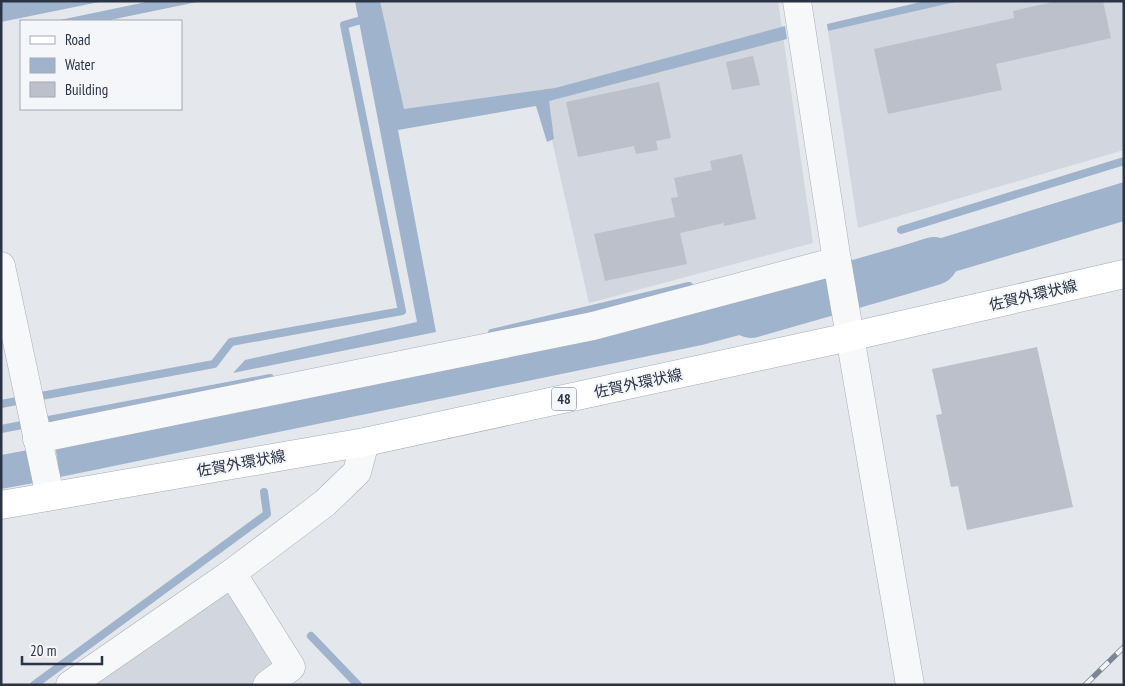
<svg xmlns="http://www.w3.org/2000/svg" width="1125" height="686" viewBox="0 0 1125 686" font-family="'PT Sans Narrow','Noto Sans JP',sans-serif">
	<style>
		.built { fill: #d2d6de }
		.water { fill: #9fb4cc }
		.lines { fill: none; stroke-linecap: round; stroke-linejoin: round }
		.stream { stroke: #9fb4cc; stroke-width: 8 }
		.river { stroke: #9fb4cc; stroke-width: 48 }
		.building { fill: #bbc0ca }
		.minor-casing { stroke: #a9aeb7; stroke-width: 29 }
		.major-casing { stroke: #a3abb8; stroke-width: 29 }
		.minor { stroke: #f7f8fa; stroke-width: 28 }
		.major { stroke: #fff; stroke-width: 28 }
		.rail-casing { stroke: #7d8696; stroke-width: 5.5 }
		.rail { stroke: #f4f6f9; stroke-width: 4; stroke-dasharray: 11; stroke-linecap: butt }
		.labels { text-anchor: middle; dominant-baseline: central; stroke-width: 4; stroke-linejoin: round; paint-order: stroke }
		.shield { fill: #f4f6f9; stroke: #676e7b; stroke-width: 1 }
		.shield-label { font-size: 14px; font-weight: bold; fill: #2b3445 }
		.street-label { font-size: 15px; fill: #2b3445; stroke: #f4f6f9 }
	</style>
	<rect width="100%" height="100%" fill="#e4e7ec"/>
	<!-- built -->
	<g class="built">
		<polygon points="371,1 778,1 813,243 589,303 543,101 397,126"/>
		<polygon points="960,1 1124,1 1124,150 858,228 828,31"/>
		<polygon points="247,579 305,670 285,685 89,685"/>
	</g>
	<!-- water -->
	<g class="water">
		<polygon points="1,1 104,1 1,22"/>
		<polygon points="151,1 202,1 105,21 55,21"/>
		<polygon points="355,1 380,1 404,109 555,88 785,26 787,39 549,101 554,139 547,142 536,106 398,130 436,332 233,373 245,360 417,322"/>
		<polygon points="925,1 960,1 828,31 827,24"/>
		<polygon points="1124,182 1124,221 884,293 871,279 869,260"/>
		<polygon points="810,278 814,294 804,318 702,345 60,477 55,445"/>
		<polygon points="28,450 34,483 1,489 1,455"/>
	</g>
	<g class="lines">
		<!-- stream -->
		<g class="stream">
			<polyline points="901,230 1124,161"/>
			<polyline points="492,333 689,286"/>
			<polyline points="41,396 214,364 231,342 402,311 344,25 368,18"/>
			<polyline points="1,404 17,401"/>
			<polyline points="1,429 270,378"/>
			<polyline points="311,636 358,685"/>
			<polyline points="34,685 267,514 264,492"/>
		</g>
		<!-- river -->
		<polyline class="river" points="751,314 908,269 934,261"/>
	</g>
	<!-- building -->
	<g class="building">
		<polygon points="1057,1 1103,1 1111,38 996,64 1002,90 888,114 874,49 1014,18 1013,11"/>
		<polygon points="753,56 760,85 732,90 726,62"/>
		<polygon points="659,82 671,138 656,141 658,150 636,154 634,146 578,157 566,102"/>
		<polygon points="742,154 756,219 724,226 724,223 680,233 687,264 605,281 594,234 675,217 671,198 678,197 674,178 712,170 710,161"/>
		<polygon points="1037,347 1073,507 967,530 958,486 951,487 936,415 942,414 932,369"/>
	</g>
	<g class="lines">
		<!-- minor casing -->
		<g class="minor-casing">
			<g id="minor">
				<polyline points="797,1 837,261 910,685"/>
				<polyline points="1,266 50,496"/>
				<polyline points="37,439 593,326 837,261"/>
				<polyline points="232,573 291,667 267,685"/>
				<polyline points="70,685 232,573 325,503 357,472 365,442"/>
			</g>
		</g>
		<!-- major casing -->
		<g class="major-casing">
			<polyline id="major" points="1,505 365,442 849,337 1124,274"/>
		</g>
		<!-- minor -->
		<use href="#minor" class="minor"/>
		<!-- major -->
		<use href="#major" class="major"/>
		<!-- rail casing -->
		<g class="rail-casing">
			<polyline id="rail" points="1085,685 1124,647"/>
		</g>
		<!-- rail -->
		<use href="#rail" class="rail"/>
	</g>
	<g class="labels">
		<!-- shield labels -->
		<rect class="shield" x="551.5" y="387.5" width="25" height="23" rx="4"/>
		<g class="shield-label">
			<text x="564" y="399">48</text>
		</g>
		<!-- street labels -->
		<g class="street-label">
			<text transform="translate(1033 295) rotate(-13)">佐賀外環状線</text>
			<text transform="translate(638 383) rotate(-12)">佐賀外環状線</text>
			<text transform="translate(241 463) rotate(-10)">佐賀外環状線</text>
		</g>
	</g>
	<!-- border -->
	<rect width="1125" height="686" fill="none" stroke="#2b3445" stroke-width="5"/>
	<!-- legend -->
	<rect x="20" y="20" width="162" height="90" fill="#f4f6f9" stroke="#a4a8b1"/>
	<rect x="30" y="36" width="25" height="8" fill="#ffffff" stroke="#a4a8b1"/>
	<text x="65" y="45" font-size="15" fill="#2b3445">Road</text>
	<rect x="30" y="58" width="25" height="15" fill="#9fb4cc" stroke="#a4a8b1"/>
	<text x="65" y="70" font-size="15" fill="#2b3445">Water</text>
	<rect x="30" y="82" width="25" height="15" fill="#bbc0ca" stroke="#a4a8b1"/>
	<text x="65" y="95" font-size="15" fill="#2b3445">Building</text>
	<!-- scale -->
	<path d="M22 656v8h80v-8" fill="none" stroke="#2b3445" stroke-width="2.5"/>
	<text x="30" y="656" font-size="15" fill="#2b3445" stroke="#f4f6f9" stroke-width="4" paint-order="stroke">20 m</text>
</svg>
